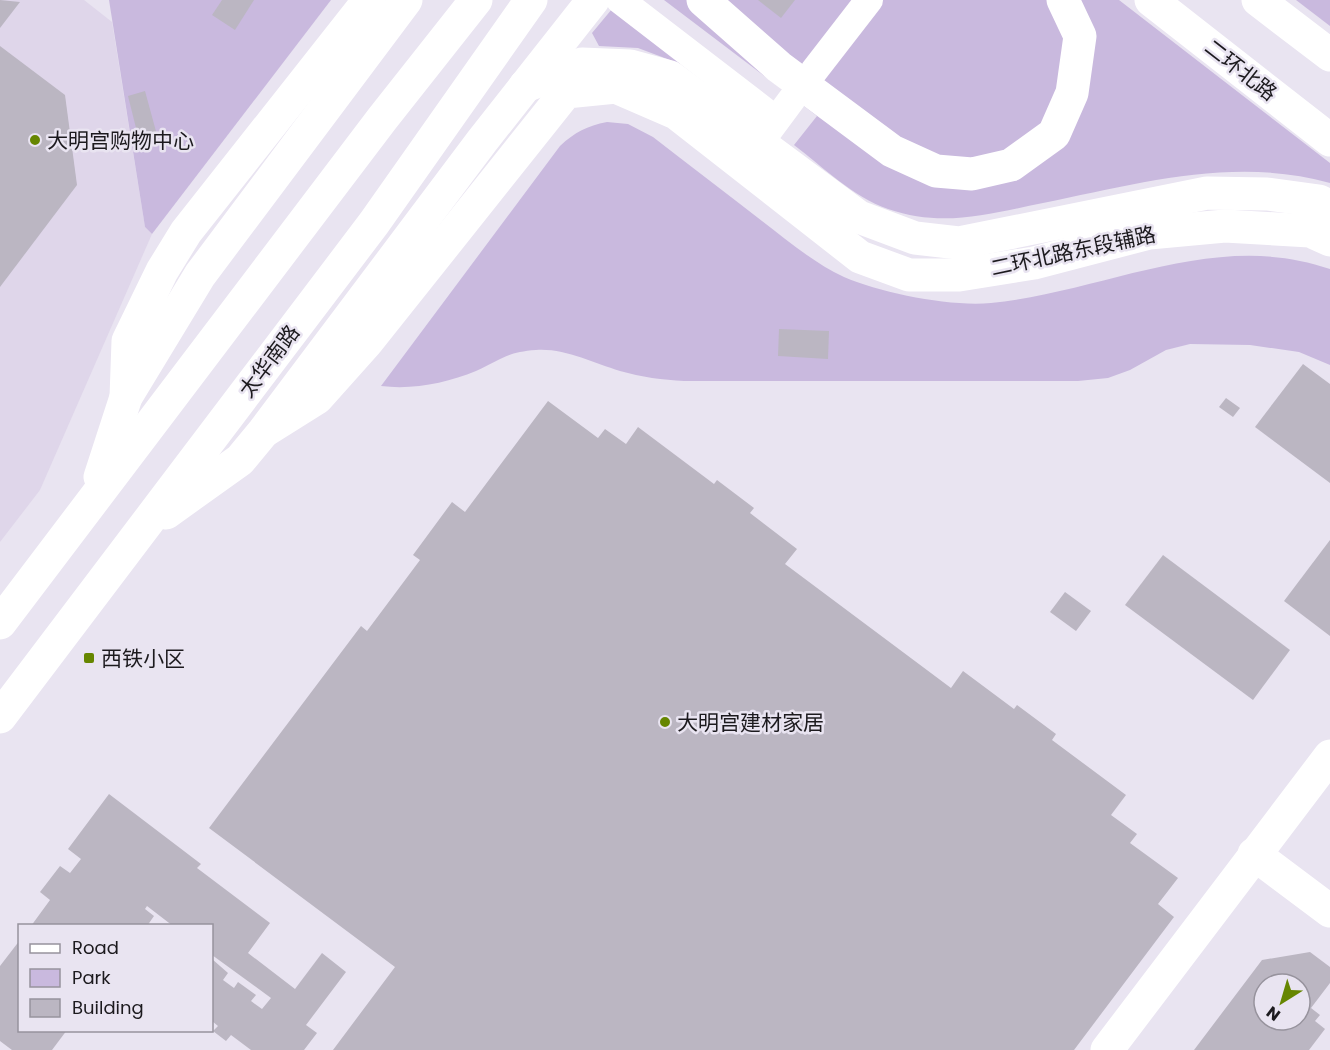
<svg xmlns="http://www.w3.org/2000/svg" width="1330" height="1050" viewBox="0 0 1330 1050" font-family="Poppins,'Noto Sans SC',sans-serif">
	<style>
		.built { fill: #dfd6ea }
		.green { fill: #c9b9de }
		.building { fill: #bbb6c2; fill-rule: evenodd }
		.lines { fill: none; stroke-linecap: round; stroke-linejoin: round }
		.minor { stroke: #fff; stroke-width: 28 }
		.tertiary { stroke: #fff; stroke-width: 33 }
		.secondary { stroke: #fff; stroke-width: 33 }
		.primary { stroke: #fff; stroke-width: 33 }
		.trunk { stroke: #fff; stroke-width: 33 }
		.poi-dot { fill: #668600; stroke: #e9e4f1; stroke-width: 2 }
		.labels { text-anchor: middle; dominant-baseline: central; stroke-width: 5; stroke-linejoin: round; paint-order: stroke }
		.street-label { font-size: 21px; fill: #1c1a1e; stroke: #e9e4f1 }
		.poi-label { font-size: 21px; fill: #1c1a1e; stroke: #e9e4f1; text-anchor: start }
	</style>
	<rect width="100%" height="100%" fill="#e9e4f1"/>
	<!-- built -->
	<polygon class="built" points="0,0 84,0 112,22 145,227 152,234 40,490 0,542"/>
	<!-- green -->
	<g class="green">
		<polygon points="109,0 331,0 152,234 145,227"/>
		<path d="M664 0H1119L1330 163V183C1234 156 1138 184 1043 203 988 214 943 228 888 209 853 197 823 167 794 145L817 116Z"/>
		<polygon points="1296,0 1330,0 1330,26"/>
		<polygon points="612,9 686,66 638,48 599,46 592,33"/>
		<path d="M607 122 628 124 653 137C689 165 726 193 762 221 788 241 814 263 844 277 882 293 950 307 991 303 1105 292 1215 229 1330 269V365L1299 352 1250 345 1190 344 1166 350 1130 370 1108 378 1078 381H684C663 380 641 377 620 371 593 363 565 348 536 350 506 352 501 360 476 371 447 383 413 390 381 386L560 146C575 132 587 126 607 122Z"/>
	</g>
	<!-- building -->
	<g class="building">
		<polygon points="0,0 20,2 0,28"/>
		<polygon points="222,0 254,0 235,30 212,15"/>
		<polygon points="758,0 795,0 781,18"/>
		<polygon points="0,46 65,95 77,185 0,287"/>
		<polygon points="145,91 157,135 139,140 128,96"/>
		<polygon points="779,329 829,331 828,359 778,356"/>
		<polygon points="1303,364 1330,384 1330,483 1255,427"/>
		<polygon points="1226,398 1240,408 1233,417 1219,407"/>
		<polygon points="548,401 598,438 605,429 626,444 638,427 714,484 717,480 754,508 750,513 797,549 785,564 951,688 963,671 1014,709 1017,705 1056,734 1052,740 1126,795 1111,815 1137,834 1130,843 1178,878 1158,904 1174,917 1074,1050 333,1050 395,967 209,828 361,626 367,631 420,560 413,555 452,502 465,512"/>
		<polygon points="1330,540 1330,636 1284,601"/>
		<polygon points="1163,555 1290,650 1253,700 1125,605"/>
		<polygon points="1065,592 1091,611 1076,631 1050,612"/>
		<polygon points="109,794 201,864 197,868 270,923 248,953 295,989 322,953 346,972 306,1025 317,1033 304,1050 251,1050 231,1035 226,1041 213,1031 218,1026 212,1021 212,959 228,973 223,980 234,988 238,982 256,995 251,1001 262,1009 271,998 212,955 212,926 173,926 147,906 145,909 154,916 147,926 31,926 50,900 40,892 60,866 70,873 81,859 68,849"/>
		<polygon points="20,940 20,1030 67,1030 52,1050 12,1050 0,1041 0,966"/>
		<path d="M1310 952 1330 967V983L1311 1008 1320 1015 1315 1021 1325 1029 1309 1050H1194L1262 960ZM1264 984H1300V1020H1264Z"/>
	</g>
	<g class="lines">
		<!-- minor -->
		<g class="minor">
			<polyline points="620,0 776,120"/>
			<polyline points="814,71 869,0"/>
			<polyline points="769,130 792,99"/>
		</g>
		<!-- tertiary -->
		<g class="tertiary">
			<polyline points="1254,854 1330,911"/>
			<polyline points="1107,1050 1330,756"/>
		</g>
		<!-- secondary -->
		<g class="secondary">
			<polyline points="126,397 128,341 162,271 186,232 369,0"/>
			<polyline points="266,430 317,398 367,342 566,92 616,87 676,113 860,257 909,275 959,275 1034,263 1149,233 1225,226 1310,231 1330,240"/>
		</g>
		<!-- primary -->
		<g class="primary">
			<polyline points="100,477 126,397 200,275 406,0"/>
			<polyline points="166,513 240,460 264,431 482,141 593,0"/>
			<polyline points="0,623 382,119 476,0"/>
			<polyline points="0,717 374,223 531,0"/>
		</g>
		<!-- trunk -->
		<g class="trunk">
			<polyline points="703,0 779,67 892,151 936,171 972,174 1011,165 1054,134 1072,93 1080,36 1063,0"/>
			<polyline points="1151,0 1330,140"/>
			<polyline points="1258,0 1330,55"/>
			<polyline points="525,86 582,64 630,66 670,77 859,217 915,238 959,243 1207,193 1267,194 1319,201 1330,206"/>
		</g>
	</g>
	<!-- markers -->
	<g class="poi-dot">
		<circle cx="35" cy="140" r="6"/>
		<rect x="83" y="652" width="12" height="12" rx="3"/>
		<circle cx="665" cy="722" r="6"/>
	</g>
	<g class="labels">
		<!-- street labels -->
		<g class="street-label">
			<text transform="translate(1241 70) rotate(38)">二环北路</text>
			<text transform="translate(1073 251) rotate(-12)">二环北路东段辅路</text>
			<text transform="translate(269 361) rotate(-53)">太华南路</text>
		</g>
		<!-- poi labels -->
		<g class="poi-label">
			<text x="47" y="140">大明宫购物中心</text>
			<text x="101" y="658">西铁小区</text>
			<text x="677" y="722">大明宫建材家居</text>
		</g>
	</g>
	<!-- legend -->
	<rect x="18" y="924" width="195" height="108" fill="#e9e4f1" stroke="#97939d" stroke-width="1.5"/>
	<rect x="30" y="944" width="30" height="9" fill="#ffffff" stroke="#97939d" stroke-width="1.5"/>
	<text x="72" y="954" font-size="18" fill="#1c1a1e">Road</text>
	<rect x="30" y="969" width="30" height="18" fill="#c9b9de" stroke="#97939d" stroke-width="1.5"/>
	<text x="72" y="984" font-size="18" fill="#1c1a1e">Park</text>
	<rect x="30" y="999" width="30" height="18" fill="#bbb6c2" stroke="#97939d" stroke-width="1.5"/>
	<text x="72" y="1014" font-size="18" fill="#1c1a1e">Building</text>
	<!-- north arrow -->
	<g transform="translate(1282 1002) rotate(217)"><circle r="28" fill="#e9e4f1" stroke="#97939d" stroke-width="1.5"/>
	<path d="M0-4.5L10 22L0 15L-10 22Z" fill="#668600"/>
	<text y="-9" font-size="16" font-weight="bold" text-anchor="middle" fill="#1c1a1e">N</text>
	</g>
</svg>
